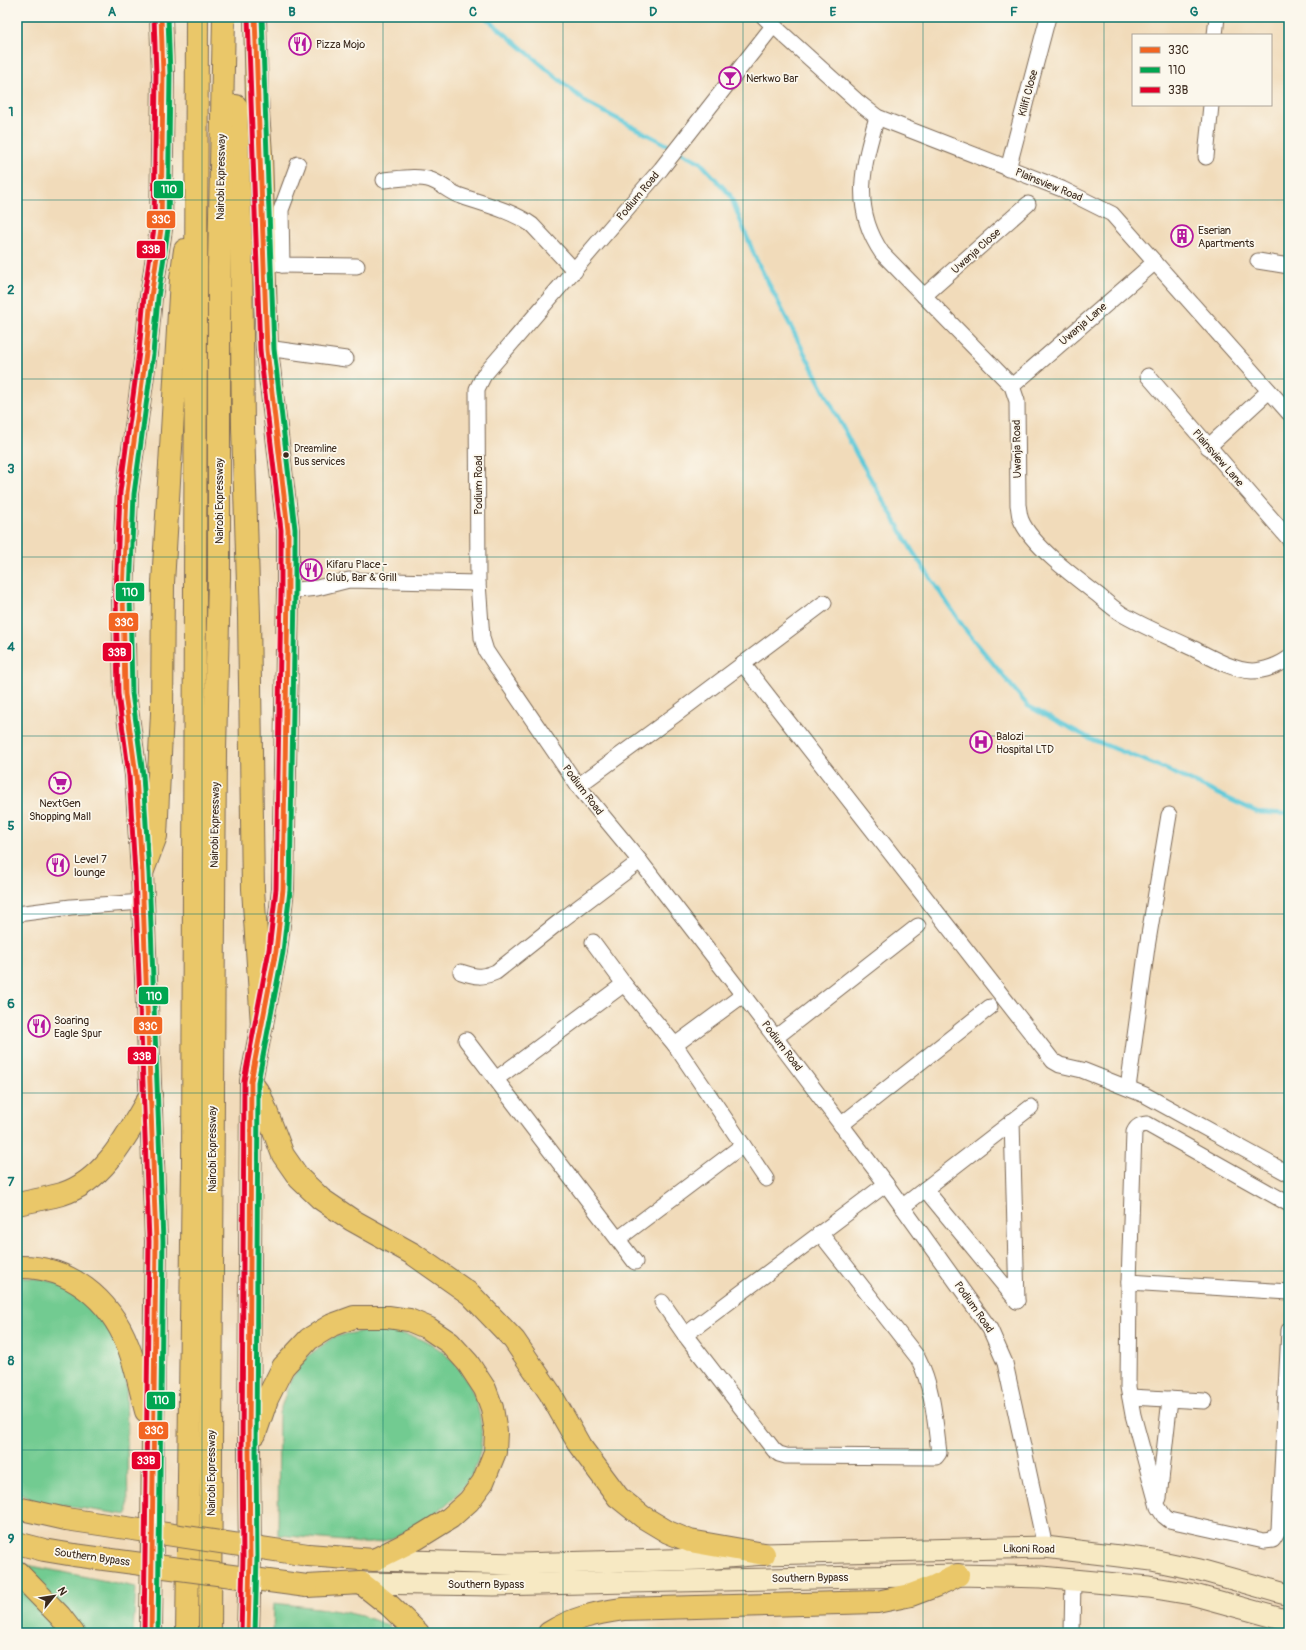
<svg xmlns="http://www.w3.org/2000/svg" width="1306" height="1650" viewBox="0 0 1306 1650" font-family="Pangolin,sans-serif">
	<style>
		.green { fill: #72cb91; stroke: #567a58 }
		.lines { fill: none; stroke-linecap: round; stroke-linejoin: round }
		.stream { stroke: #5fc9d9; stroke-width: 4.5 }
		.minor-casing { stroke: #7b6855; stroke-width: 17 }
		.secondary-casing { stroke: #7b6855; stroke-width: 23 }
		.trunk-casing { stroke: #7b6855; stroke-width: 24 }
		.motorway-casing { stroke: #7b6855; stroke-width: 24 }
		.minor { stroke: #fff; stroke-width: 15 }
		.secondary { stroke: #f7e9c3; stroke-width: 21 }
		.trunk { stroke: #eac769; stroke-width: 22 }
		.motorway { stroke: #eac769; stroke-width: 22 }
		.trunk-bridge-casing { stroke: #7b6855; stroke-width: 24; stroke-linecap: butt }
		.trunk-bridge { stroke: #eac769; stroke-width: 22 }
		.bus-1-casing { stroke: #fbf7ec; stroke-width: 8 }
		.bus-2-casing { stroke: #fbf7ec; stroke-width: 8 }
		.bus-3-casing { stroke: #fbf7ec; stroke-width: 8 }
		.bus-1 { stroke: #f26522; stroke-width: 5 }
		.bus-2 { stroke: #00a651; stroke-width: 5 }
		.bus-3 { stroke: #e4002b; stroke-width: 5 }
		.grid { fill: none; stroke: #0f766e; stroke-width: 1; stroke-opacity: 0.55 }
		.bus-dot { fill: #3b2a1e; stroke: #fbf7ec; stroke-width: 1.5 }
		.labels { text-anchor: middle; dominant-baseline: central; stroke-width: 3.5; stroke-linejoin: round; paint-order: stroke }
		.bus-label { font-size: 10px; fill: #3b2a1e; stroke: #fbf7ec; text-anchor: start }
		.poi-label { font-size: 11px; fill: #3b2a1e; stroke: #fbf7ec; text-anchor: start }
		.street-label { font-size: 11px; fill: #3b2a1e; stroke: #fbf7ec }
		.line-badge { stroke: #fbf7ec; stroke-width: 1.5 }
		.badge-label { font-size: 11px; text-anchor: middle; font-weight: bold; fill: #fff }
		.neatline { fill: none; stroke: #0f766e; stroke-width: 1.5 }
		.grid-label { font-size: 13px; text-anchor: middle; font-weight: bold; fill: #0f766e }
	</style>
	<rect width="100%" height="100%" fill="#fbf7ec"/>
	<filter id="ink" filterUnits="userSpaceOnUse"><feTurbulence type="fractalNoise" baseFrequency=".025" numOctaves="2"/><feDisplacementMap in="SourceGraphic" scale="8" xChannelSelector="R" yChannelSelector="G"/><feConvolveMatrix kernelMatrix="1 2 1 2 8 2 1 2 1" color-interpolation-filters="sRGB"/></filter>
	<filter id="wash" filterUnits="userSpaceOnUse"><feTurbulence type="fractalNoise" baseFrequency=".012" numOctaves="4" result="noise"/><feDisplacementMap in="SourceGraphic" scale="16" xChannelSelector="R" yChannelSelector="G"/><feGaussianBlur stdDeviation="0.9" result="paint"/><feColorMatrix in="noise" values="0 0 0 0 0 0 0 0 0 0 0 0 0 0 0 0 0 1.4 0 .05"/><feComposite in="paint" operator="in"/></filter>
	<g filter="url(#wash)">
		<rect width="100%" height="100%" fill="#f1dbba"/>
		<!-- green -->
		<g class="green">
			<polygon points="17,1277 42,1279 62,1285 93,1306 112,1337 126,1369 128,1515 38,1502 17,1493"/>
			<path d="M368 1330C386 1332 411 1333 427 1342 472 1364 495 1428 473 1472 462 1494 443 1508 424 1521 409 1531 390 1542 371 1543 363 1544 353 1542 344 1541 322 1539 300 1537 278 1535L279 1413 291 1379 308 1356 333 1337Z"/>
			<polygon points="17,1563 136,1587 133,1633 17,1633"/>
			<path d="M274 1603C304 1607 377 1611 396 1633H273Z"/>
		</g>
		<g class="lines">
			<!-- stream -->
			<polyline class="stream" points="485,17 587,103 700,162 730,195 756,259 857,455 913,552 964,628 1028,706 1093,740 1161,767 1257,812 1289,814"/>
		</g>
	</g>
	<g filter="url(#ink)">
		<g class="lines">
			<!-- minor casing -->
			<g class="minor-casing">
				<g id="minor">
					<polyline points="764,17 858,102 877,117 1062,189 1112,214 1289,413"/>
					<polyline points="773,26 661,169 484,375 477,389 478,583 482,638 486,651 494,663 578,786 640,861 743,995 886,1184 990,1329 1005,1363 1045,1547"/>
					<polyline points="1215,35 1217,17"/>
					<path d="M877 117C863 165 851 208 882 253L1012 386 1017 401 1018 505C1019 509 1019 515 1021 520 1031 545 1077 579 1098 595 1106 602 1114 609 1122 614 1144 627 1167 636 1190 647 1209 656 1231 670 1252 671 1264 671 1280 665 1289 658"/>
					<polyline points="1206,157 1211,105"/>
					<polyline points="1008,169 1048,17"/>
					<path d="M384 180C398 179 417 175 431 180 440 183 448 191 458 195 483 204 511 210 532 225L575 271"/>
					<polyline points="1258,261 1289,266"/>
					<polyline points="273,263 282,265 357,266"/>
					<polyline points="282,265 281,210 298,164"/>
					<polyline points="924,296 1028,204"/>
					<polyline points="267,350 274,349 346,359"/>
					<polyline points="1148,376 1289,539"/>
					<polyline points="1012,386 1155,262"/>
					<polyline points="1208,447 1269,391"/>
					<polyline points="288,591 317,588 349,580 478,583"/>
					<polyline points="743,664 1053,1061 1060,1065 1082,1070 1145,1095 1289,1174"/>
					<polyline points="578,786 675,715 824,603"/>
					<polyline points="17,914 71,907 143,902"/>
					<polyline points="593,942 624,984 675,1045"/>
					<path d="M461 972C476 977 482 978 496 972L559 922 640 861"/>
					<polyline points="743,995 675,1045 766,1179"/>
					<polyline points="775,1038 918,926"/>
					<polyline points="466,1040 635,1262"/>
					<polyline points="496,1079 624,984"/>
					<polyline points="1128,1088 1147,947 1169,815"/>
					<polyline points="1012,1121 1017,1301"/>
					<polyline points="841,1125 990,1007"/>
					<polyline points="925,1189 1017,1301"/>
					<path d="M1289 1204 1147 1124C1140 1125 1137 1126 1134 1132L1129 1282 1128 1387 1133 1415 1158 1507 1164 1516 1169 1520 1264 1541 1273 1540 1279 1530 1289 1330"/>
					<polyline points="902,1207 1031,1107"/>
					<polyline points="618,1239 743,1145"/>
					<polyline points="1129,1282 1289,1292"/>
					<path d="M662 1302 685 1335 774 1450 779 1454 786 1456 936 1457 939 1453C935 1421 933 1387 918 1358L820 1233"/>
					<polyline points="685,1335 886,1184"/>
					<polyline points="1130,1397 1204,1401"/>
					<polyline points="1159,1498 1170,1399"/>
					<polyline points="1072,1633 1073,1580"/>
				</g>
			</g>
			<!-- secondary casing -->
			<g class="secondary-casing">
				<g id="secondary">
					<polyline points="374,1560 518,1564 703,1559 764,1554 1045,1547 1152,1560 1200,1570 1289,1595"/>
					<polyline points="361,1583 494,1585 958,1575 1041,1577 1149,1587 1191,1594 1289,1621"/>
				</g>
			</g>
			<!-- trunk casing -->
			<g class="trunk-casing">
				<g id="trunk">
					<polyline points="253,1085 260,1095 283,1155 299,1178 321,1199 352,1220 413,1254 470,1294 514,1340 550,1393 580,1446 618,1497 643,1517 668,1532 690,1541 764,1554"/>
					<path d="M17 1204C32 1201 47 1198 62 1194 106 1180 129 1131 151 1094"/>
					<path d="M17 1267C69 1265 110 1299 128 1346 136 1366 140 1389 146 1411"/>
					<polyline points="255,1434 267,1399 283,1367 309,1339 332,1325 354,1317 388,1317 409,1320 428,1328 450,1343 468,1363 485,1389 492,1408 496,1432 495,1452 483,1482 469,1501 450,1518 416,1539 374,1560 308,1555"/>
					<polyline points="17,1508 66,1519"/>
					<polyline points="17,1543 44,1550 74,1555"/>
					<polyline points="307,1586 361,1583 390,1606 418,1633"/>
					<polyline points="151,1633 153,1433 156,1241 142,873 136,775 125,694 123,594 127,493 146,353 151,297 161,229 163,75 161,17"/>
					<polyline points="248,1633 250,1557 249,1453 251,1081 276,951 283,889 288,591 288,530 267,350 261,154 257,97 255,17"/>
					<path d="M549 1633C573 1618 595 1613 623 1609L877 1602 911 1595 935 1586 958 1575"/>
				</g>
			</g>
			<!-- motorway casing -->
			<g class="motorway-casing">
				<g id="motorway">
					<polyline points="236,106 241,248 243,427 249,615 253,889 262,1025"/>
					<polyline points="142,873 156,836 162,713 163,583 181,279 185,250"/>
					<polyline points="17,1572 60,1616 73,1633"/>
					<polyline points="187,1633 193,1166 197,17"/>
					<polyline points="210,1633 214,911 215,750 219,578 219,267 224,17"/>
				</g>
			</g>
			<!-- minor -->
			<use href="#minor" class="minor"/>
			<!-- secondary -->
			<use href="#secondary" class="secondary"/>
			<!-- trunk -->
			<use href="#trunk" class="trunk"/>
			<!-- motorway -->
			<use href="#motorway" class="motorway"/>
			<!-- trunk-bridge casing -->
			<g class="trunk-bridge-casing">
				<g id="trunk-bridge">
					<polyline points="66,1519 308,1555"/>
					<polyline points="74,1555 307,1586"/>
				</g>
			</g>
			<!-- trunk-bridge -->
			<use href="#trunk-bridge" class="trunk-bridge"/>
			<!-- bus-1 casing -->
			<g class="bus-1-casing">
				<g id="bus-1">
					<polyline points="151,1633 156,1241 142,873 136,775 125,694 123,594 127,493 146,353 151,297 161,229 163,75 161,17"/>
					<polyline points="248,1633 250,1557 249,1453 251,1081 276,951 283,889 288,591 288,530 267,350 255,17"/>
				</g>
			</g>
			<!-- bus-2 casing -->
			<g class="bus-2-casing">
				<g id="bus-2">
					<polyline points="158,1633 163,1241 149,873 143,775 132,693 130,594 134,494 153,354 158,298 168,229 170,75 168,17"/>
					<polyline points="255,1633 257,1557 256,1453 258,1082 283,952 290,890 295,591 295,529 274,349 262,17"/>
				</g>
			</g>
			<!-- bus-3 casing -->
			<g class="bus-3-casing">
				<g id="bus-3">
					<polyline points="144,1633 149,1241 135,873 129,776 118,694 116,594 120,492 139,352 144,296 154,228 156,75 154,17"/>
					<polyline points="241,1633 243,1557 242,1453 244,1081 269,950 276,889 281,591 281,530 260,350 248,17"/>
				</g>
			</g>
			<!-- bus-1 -->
			<use href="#bus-1" class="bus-1"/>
			<!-- bus-2 -->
			<use href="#bus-2" class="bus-2"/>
			<!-- bus-3 -->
			<use href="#bus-3" class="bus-3"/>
		</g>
	</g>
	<!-- grid -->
	<path class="grid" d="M202 17V1633M383 17V1633M563 17V1633M743 17V1633M923 17V1633M1104 17V1633M17 200H1289M17 379H1289M17 557H1289M17 736H1289M17 914H1289M17 1093H1289M17 1271H1289M17 1450H1289"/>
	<!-- icons -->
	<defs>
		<g id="restaurant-ring" transform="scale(1.15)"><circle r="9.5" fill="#fbf7ec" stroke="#b5179e" stroke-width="1.5"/><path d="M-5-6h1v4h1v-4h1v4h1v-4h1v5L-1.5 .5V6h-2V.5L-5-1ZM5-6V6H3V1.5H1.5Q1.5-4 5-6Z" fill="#b5179e"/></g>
		<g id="bar-ring" transform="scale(1.15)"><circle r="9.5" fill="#fbf7ec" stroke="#b5179e" stroke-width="1.5"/><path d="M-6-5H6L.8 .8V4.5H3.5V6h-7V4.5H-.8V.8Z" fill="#b5179e"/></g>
		<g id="building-ring" transform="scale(1.15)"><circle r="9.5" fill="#fbf7ec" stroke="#b5179e" stroke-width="1.5"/><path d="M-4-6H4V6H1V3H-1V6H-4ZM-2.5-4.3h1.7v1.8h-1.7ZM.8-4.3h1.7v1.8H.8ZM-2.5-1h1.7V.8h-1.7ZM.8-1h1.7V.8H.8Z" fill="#b5179e"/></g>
		<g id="hospital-ring" transform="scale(1.15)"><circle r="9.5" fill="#fbf7ec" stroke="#b5179e" stroke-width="1.5"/><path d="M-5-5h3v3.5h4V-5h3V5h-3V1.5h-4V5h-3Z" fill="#b5179e"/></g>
		<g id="supermarket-ring" transform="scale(1.15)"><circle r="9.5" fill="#fbf7ec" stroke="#b5179e" stroke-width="1.5"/><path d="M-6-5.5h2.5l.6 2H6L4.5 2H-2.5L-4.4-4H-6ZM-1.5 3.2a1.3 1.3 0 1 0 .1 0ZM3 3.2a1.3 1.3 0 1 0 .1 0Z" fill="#b5179e"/></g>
	</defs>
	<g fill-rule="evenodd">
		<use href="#restaurant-ring" x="300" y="44"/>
		<use href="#bar-ring" x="730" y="78"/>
		<use href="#building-ring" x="1182" y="236"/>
		<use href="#restaurant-ring" x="311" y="570"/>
		<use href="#hospital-ring" x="981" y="742"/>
		<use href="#supermarket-ring" x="60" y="783"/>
		<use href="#restaurant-ring" x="58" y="865"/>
		<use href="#restaurant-ring" x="39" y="1026"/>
	</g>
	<!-- markers -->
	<circle class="bus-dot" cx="286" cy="455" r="3.5"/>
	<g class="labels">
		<!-- bus labels -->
		<g class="bus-label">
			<text x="294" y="449">Dreamline<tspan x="294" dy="13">Bus services</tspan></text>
		</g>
		<!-- poi labels -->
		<g class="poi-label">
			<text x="316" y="44">Pizza Mojo</text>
			<text x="746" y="78">Nerkwo Bar</text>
			<text x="1198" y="230">Eserian<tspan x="1198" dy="13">Apartments</tspan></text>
			<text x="326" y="564">Kifaru Place -<tspan x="326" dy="13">Club, Bar &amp; Grill</tspan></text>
			<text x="996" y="736">Balozi<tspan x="996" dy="13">Hospital LTD</tspan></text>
			<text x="60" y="803" text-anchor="middle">NextGen<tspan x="60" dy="13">Shopping Mall</tspan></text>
			<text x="74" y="859">Level 7<tspan x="74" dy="13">lounge</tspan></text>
			<text x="54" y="1020">Soaring<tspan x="54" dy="13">Eagle Spur</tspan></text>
		</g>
		<!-- street labels -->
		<g class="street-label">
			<text transform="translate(1028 93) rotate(-75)">Kilifi Close</text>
			<text transform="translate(221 177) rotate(-89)">Nairobi Expressway</text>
			<text transform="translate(1049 185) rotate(22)">Plainsview Road</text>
			<text transform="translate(638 196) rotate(-50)">Podium Road</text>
			<text transform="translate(976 251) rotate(-42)">Uwanja Close</text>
			<text transform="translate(1083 324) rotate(-41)">Uwanja Lane</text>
			<text transform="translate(1017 449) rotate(-91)">Uwanja Road</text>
			<text transform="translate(1218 458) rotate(49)">Plainsview Lane</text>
			<text transform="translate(478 485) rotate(-90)">Podium Road</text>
			<text transform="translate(219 501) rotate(-90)">Nairobi Expressway</text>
			<text transform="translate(583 790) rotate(53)">Podium Road</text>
			<text transform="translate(215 825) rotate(-89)">Nairobi Expressway</text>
			<text transform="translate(782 1046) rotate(53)">Podium Road</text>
			<text transform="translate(212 1149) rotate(-90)">Nairobi Expressway</text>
			<text transform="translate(974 1307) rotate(55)">Podium Road</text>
			<text transform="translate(211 1473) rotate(-90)">Nairobi Expressway</text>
			<text transform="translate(1029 1549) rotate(1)">Likoni Road</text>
			<text transform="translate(92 1557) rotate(8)">Southern Bypass</text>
			<text transform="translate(810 1578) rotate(-1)">Southern Bypass</text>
			<text x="486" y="1584">Southern Bypass</text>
		</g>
	</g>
	<g class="line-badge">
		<rect x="153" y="180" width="31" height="19" rx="4" fill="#00a651"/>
		<rect x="146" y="210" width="30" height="19" rx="4" fill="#f26522"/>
		<rect x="136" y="240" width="30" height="19" rx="4" fill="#e4002b"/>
		<rect x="115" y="582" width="30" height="20" rx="4" fill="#00a651"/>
		<rect x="108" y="612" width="31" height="20" rx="4" fill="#f26522"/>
		<rect x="102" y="642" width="30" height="20" rx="4" fill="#e4002b"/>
		<rect x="138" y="986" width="31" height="19" rx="4" fill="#00a651"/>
		<rect x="133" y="1016" width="30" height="19" rx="4" fill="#f26522"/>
		<rect x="127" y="1046" width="30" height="19" rx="4" fill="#e4002b"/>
		<rect x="146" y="1391" width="30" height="19" rx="4" fill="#00a651"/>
		<rect x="138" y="1421" width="31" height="19" rx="4" fill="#f26522"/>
		<rect x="131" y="1451" width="30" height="19" rx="4" fill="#e4002b"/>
	</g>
	<g class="badge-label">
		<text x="169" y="193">110</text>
		<text x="161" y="223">33C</text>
		<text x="151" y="253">33B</text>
		<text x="130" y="596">110</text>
		<text x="124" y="626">33C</text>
		<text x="117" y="656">33B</text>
		<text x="154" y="1000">110</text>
		<text x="148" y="1030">33C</text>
		<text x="142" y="1060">33B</text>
		<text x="161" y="1404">110</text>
		<text x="154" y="1434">33C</text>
		<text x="146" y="1464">33B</text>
	</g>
	<!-- margin -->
	<rect width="1306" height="1650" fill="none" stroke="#fbf7ec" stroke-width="44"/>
	<!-- legend -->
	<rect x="1132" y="34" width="140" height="72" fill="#fbf7ec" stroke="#aea59a"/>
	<rect x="1140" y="47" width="20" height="6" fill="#f26522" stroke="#aea59a"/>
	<text x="1168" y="54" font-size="12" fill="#3b2a1e">33C</text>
	<rect x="1140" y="67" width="20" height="6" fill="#00a651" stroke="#aea59a"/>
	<text x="1168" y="74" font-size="12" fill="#3b2a1e">110</text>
	<rect x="1140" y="87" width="20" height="6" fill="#e4002b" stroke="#aea59a"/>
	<text x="1168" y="94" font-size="12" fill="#3b2a1e">33B</text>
	<!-- north arrow -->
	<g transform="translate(54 1596) rotate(60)" stroke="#fbf7ec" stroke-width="3" paint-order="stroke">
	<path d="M0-3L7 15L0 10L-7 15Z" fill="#3b2a1e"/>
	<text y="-6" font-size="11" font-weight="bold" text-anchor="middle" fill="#3b2a1e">N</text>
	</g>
	<rect x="22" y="22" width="1262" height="1606" class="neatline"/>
	<g class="grid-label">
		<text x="112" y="16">A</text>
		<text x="292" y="16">B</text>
		<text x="473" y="16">C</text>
		<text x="653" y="16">D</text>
		<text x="833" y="16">E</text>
		<text x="1014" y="16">F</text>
		<text x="1194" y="16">G</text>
		<text x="11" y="116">1</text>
		<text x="11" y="294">2</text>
		<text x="11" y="473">3</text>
		<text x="11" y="651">4</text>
		<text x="11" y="830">5</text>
		<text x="11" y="1008">6</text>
		<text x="11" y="1186">7</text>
		<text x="11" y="1365">8</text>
		<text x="11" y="1543">9</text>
	</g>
</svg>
